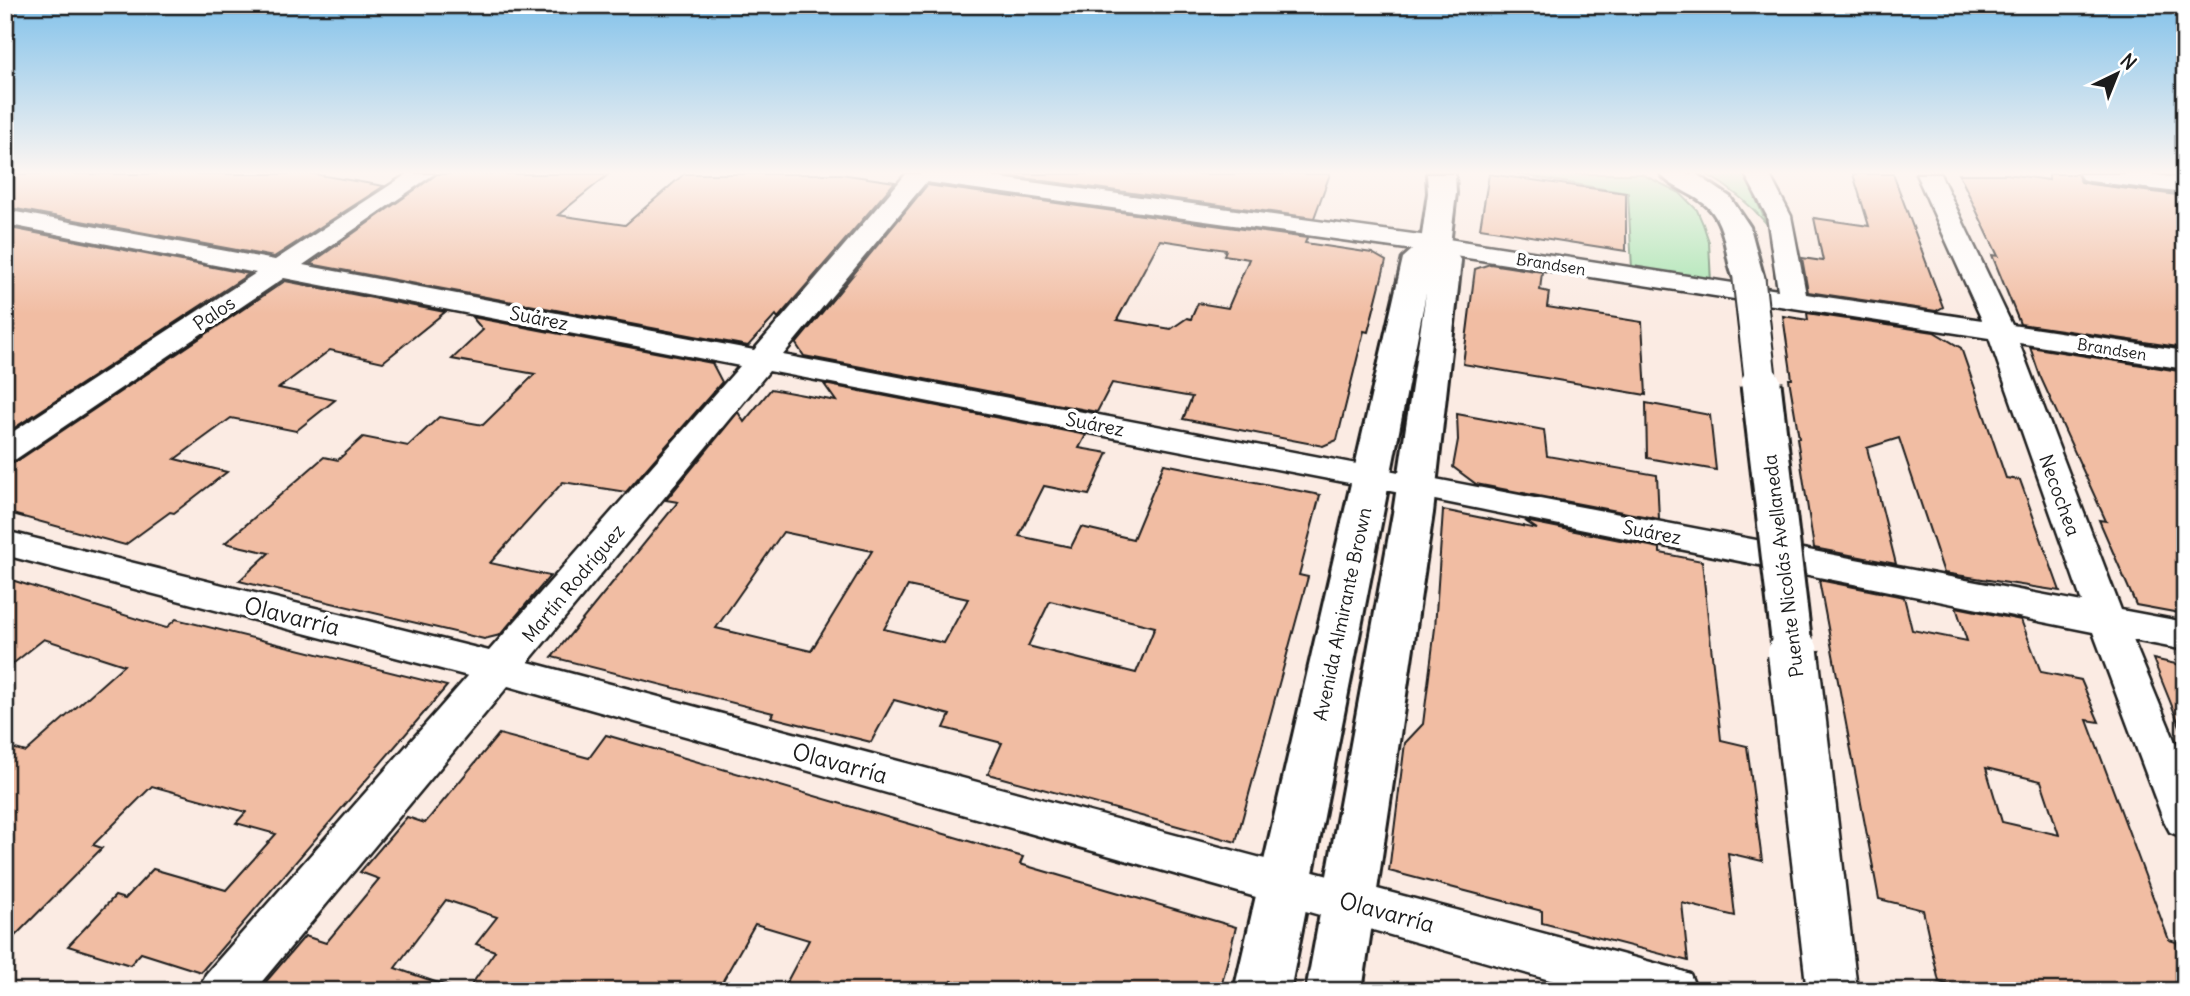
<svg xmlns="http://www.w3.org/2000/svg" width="2190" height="996" viewBox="0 0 2190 996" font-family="Delius,sans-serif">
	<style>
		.green { fill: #a3e4ae; stroke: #608065; stroke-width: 2 }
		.building { fill: #f1bda3; stroke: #1c1c1c; stroke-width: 2; fill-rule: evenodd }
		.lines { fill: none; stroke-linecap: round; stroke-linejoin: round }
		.minor-casing { stroke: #1c1c1c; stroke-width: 5 }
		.major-casing { stroke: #1c1c1c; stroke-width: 6 }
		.minor { fill: #fff; fill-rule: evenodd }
		.major { fill: #fff; fill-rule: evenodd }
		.major-bridge-far2-casing { stroke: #1c1c1c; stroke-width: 35; stroke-linecap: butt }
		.major-bridge-far1-casing { stroke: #1c1c1c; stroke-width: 45; stroke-linecap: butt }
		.major-bridge-casing { stroke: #1c1c1c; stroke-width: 55; stroke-linecap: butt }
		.major-bridge-far2 { stroke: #fff; stroke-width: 31 }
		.major-bridge-far1 { stroke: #fff; stroke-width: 39 }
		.major-bridge { stroke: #fff; stroke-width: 50 }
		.labels { text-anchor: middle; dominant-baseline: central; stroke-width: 7; stroke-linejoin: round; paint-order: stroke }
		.far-street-label { font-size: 16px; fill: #1c1c1c; stroke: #fff }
		.street-label { font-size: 19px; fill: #1c1c1c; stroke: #fff }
		.near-street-label { font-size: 23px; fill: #1c1c1c; stroke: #fff }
	</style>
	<rect width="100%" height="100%" fill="#fbebe3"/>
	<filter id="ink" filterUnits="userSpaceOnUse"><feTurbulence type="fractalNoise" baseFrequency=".0143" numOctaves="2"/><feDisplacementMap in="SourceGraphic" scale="14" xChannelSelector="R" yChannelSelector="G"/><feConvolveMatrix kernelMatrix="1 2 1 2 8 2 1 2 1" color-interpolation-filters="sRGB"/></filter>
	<g filter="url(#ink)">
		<!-- green -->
		<g class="green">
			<polygon points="1516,174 1642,174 1680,193 1697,210 1703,224 1709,242 1711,283 1632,269 1628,193"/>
			<path d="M1706 174H1745L1767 224C1749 203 1731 188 1706 174Z"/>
		</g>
		<!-- building -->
		<g class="building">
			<polygon points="5,174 314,174 384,186 274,257 5,207"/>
			<polygon points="437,174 609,174 558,215 625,225 684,174 841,174 895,182 778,318 776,315 748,346 310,264"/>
			<polygon points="993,174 1330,174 1314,218"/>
			<polygon points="1489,174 1626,193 1626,251 1480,228"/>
			<polygon points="1853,174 1893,174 1943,307 1936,311 1808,292 1802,258 1823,261 1814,218 1869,226"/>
			<polygon points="1959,174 2007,174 2049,180 2049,174 2077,174 2081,182 2090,184 2185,196 2185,348 2020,324 1992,255 1998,256"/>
			<path d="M927 185 1307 238 1305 243 1372 253 1386 261 1368 332 1364 331 1337 440 1323 446 1183 419 1192 397 1112 383 1097 412 804 356 796 344ZM1160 240 1226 250 1224 255 1249 259 1228 308 1198 303 1191 319 1187 318 1171 329 1117 320Z"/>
			<polygon points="5,227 249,274 5,434"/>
			<polygon points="1490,264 1542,272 1540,290 1549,292 1547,307 1642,322 1646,395 1463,364 1475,269"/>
			<polygon points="285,281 445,312 383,362 330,350 279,388 335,400 296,431 231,418 175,459 227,472 174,513 170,512 125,545 5,512 5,464 17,461"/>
			<polygon points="1807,313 1934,332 1961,348 2006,478 2020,480 2060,591 1944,573 1899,438 1867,448 1896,564 1814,548 1797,438 1799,438 1789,379 1792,379 1783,316 1808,320"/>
			<polygon points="472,317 712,363 722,382 626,492 563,482 490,563 550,576 500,635 484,639 239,581 269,553 225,543 324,457 338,460 363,437 408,446 439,417 483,425 535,374 452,359 483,330"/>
			<polygon points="2030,347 2185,372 2185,614 2136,605 2099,520 2106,521 2040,376"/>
			<path d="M824 384 1086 435 1079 448 1108 453 1089 495 1044 486 1019 536 1071 547 1081 527 1133 539 1164 464 1320 495 1299 575 1308 577 1236 842 988 774 1002 743 944 728 950 715 894 700 871 742 771 717 773 713 552 657 678 502 666 500 738 412 744 422 771 389 836 401ZM783 532 872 551 811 651 716 628ZM908 586 968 599 944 643 884 629ZM1050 601 1155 627 1136 673 1028 646Z"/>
			<polygon points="1646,403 1710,415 1716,470 1647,458"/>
			<polygon points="1457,414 1544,430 1547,456 1657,475 1659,519 1476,484 1453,467 1458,440"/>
			<polygon points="1443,510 1537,529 1525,521 1660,548 1660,553 1702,561 1721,740 1747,746 1762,861 1728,853 1735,916 1682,903 1688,961 1542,923 1542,911 1389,871 1405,743 1423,724 1435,628"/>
			<polygon points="5,578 166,628 176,619 447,686 201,972 141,953 130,965 68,946 115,896 125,899 153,869 226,890 276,834 236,823 246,812 152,786 93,845 102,848 5,946 5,746 26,752 124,665 44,639 5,670"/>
			<path d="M1819 580 1904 597 1912 630 1967 641 1956 607 2021 620 2041 672 2081 680 2099 722 2087 720 2169 940 2176 942 2185 965V991H1973L1939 982 1923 910 1879 899ZM1986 768 2041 781 2059 835 2002 822Z"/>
			<polygon points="2153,659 2185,666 2185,736 2184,736"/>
			<polygon points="499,734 589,758 606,735 1023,857 1020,864 1236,927 1220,991 982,991 952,981 948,991 782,991 809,940 755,924 717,991 467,991 495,951 476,944 497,917 446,900 395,968 450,987 450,991 258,991 305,936 326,943 379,879 360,872 407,817 425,823"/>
		</g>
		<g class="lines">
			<!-- minor casing -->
			<g class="minor-casing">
				<g id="minor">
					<path d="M407 174H434L303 265 754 350 906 174H971L1435 237 1778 290 1767 216 1745 174H1769L1791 216 1806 294 1982 320 1916 174H1940L2012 325 2185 351V369L2019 343 2121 610 2185 622V650L2133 640 2185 766V838L2170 832 2163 819 2093 632 1370 487 769 371 528 662 1673 968 1690 974 1697 991H1589L508 686 254 991H199L206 974 468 676 5 555V531L489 651 740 366 284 278 16 459 5 462V437L256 273 5 224V210L275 260ZM926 182 1435 253 1989 338 2082 602 783 355Z"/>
					<polygon points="2079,174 2148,174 2185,179 2185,193 2090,181 2082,179"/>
				</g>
			</g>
			<!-- major casing -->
			<g class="major-casing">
				<g id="major">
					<polygon points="1427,174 1455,174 1456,193 1450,245 1461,261 1433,513 1362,991 1306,991 1393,513 1426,293 1290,991 1234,991 1403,258 1421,242 1428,193"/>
					<path d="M1661 174H1696L1730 197 1750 227 1764 279 1760 286 1749 288 1738 286C1724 265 1729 235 1713 213 1700 194 1672 190 1661 174Z"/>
				</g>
			</g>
			<!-- minor -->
			<use href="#minor" class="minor"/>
			<!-- major -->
			<use href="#major" class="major"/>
			<!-- major-bridge-far2 casing -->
			<g class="major-bridge-far2-casing">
				<polyline id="major-bridge-far2" points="1749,279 1761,386"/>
			</g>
			<!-- major-bridge-far1 casing -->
			<g class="major-bridge-far1-casing">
				<polyline id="major-bridge-far1" points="1761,384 1793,655"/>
			</g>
			<!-- major-bridge casing -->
			<g class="major-bridge-casing">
				<polyline id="major-bridge" points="1793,653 1832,991"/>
			</g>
			<!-- major-bridge-far2 -->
			<use href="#major-bridge-far2" class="major-bridge-far2"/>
			<!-- major-bridge-far1 -->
			<use href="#major-bridge-far1" class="major-bridge-far1"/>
			<!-- major-bridge -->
			<use href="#major-bridge" class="major-bridge"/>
		</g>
	</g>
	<!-- sky -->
	<linearGradient id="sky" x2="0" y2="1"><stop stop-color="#83c2ea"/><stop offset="0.55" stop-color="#fdf6f2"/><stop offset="1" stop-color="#fdf6f2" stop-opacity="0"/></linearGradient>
	<rect width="2190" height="314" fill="url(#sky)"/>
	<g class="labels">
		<!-- far-street labels -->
		<g class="far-street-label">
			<text transform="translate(1551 264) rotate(9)">Brandsen</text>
			<text transform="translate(2112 349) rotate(9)">Brandsen</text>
		</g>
		<!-- street labels -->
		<g class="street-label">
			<text transform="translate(214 313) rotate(-34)">Palos</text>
			<text transform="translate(539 318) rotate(11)">Suárez</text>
			<text transform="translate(1095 424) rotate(11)">Suárez</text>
			<text transform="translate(2060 495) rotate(70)">Necochea</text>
			<text transform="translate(1652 532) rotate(11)">Suárez</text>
			<text transform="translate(1783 566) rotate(-97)">Puente Nicolás Avellaneda</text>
			<text transform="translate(573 583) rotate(-50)">Martín Rodríguez</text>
			<text transform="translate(1342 614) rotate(-78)">Avenida Almirante Brown</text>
		</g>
		<!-- near-street labels -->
		<g class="near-street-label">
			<text transform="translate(292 616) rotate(14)">Olavarría</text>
			<text transform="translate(840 763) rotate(15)">Olavarría</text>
			<text transform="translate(1387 912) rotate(15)">Olavarría</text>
		</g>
	</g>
	<!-- margin -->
	<rect width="2190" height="996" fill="none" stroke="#fff" stroke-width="28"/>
	<rect x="14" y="14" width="2162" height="968" fill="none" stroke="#1c1c1c" stroke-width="2.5" filter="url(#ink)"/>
	<!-- north arrow -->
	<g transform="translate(2117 74) rotate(43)" stroke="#ffffff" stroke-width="5" paint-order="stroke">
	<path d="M0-5L12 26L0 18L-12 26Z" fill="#1c1c1c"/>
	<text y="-10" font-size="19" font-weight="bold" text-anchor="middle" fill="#1c1c1c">N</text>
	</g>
</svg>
